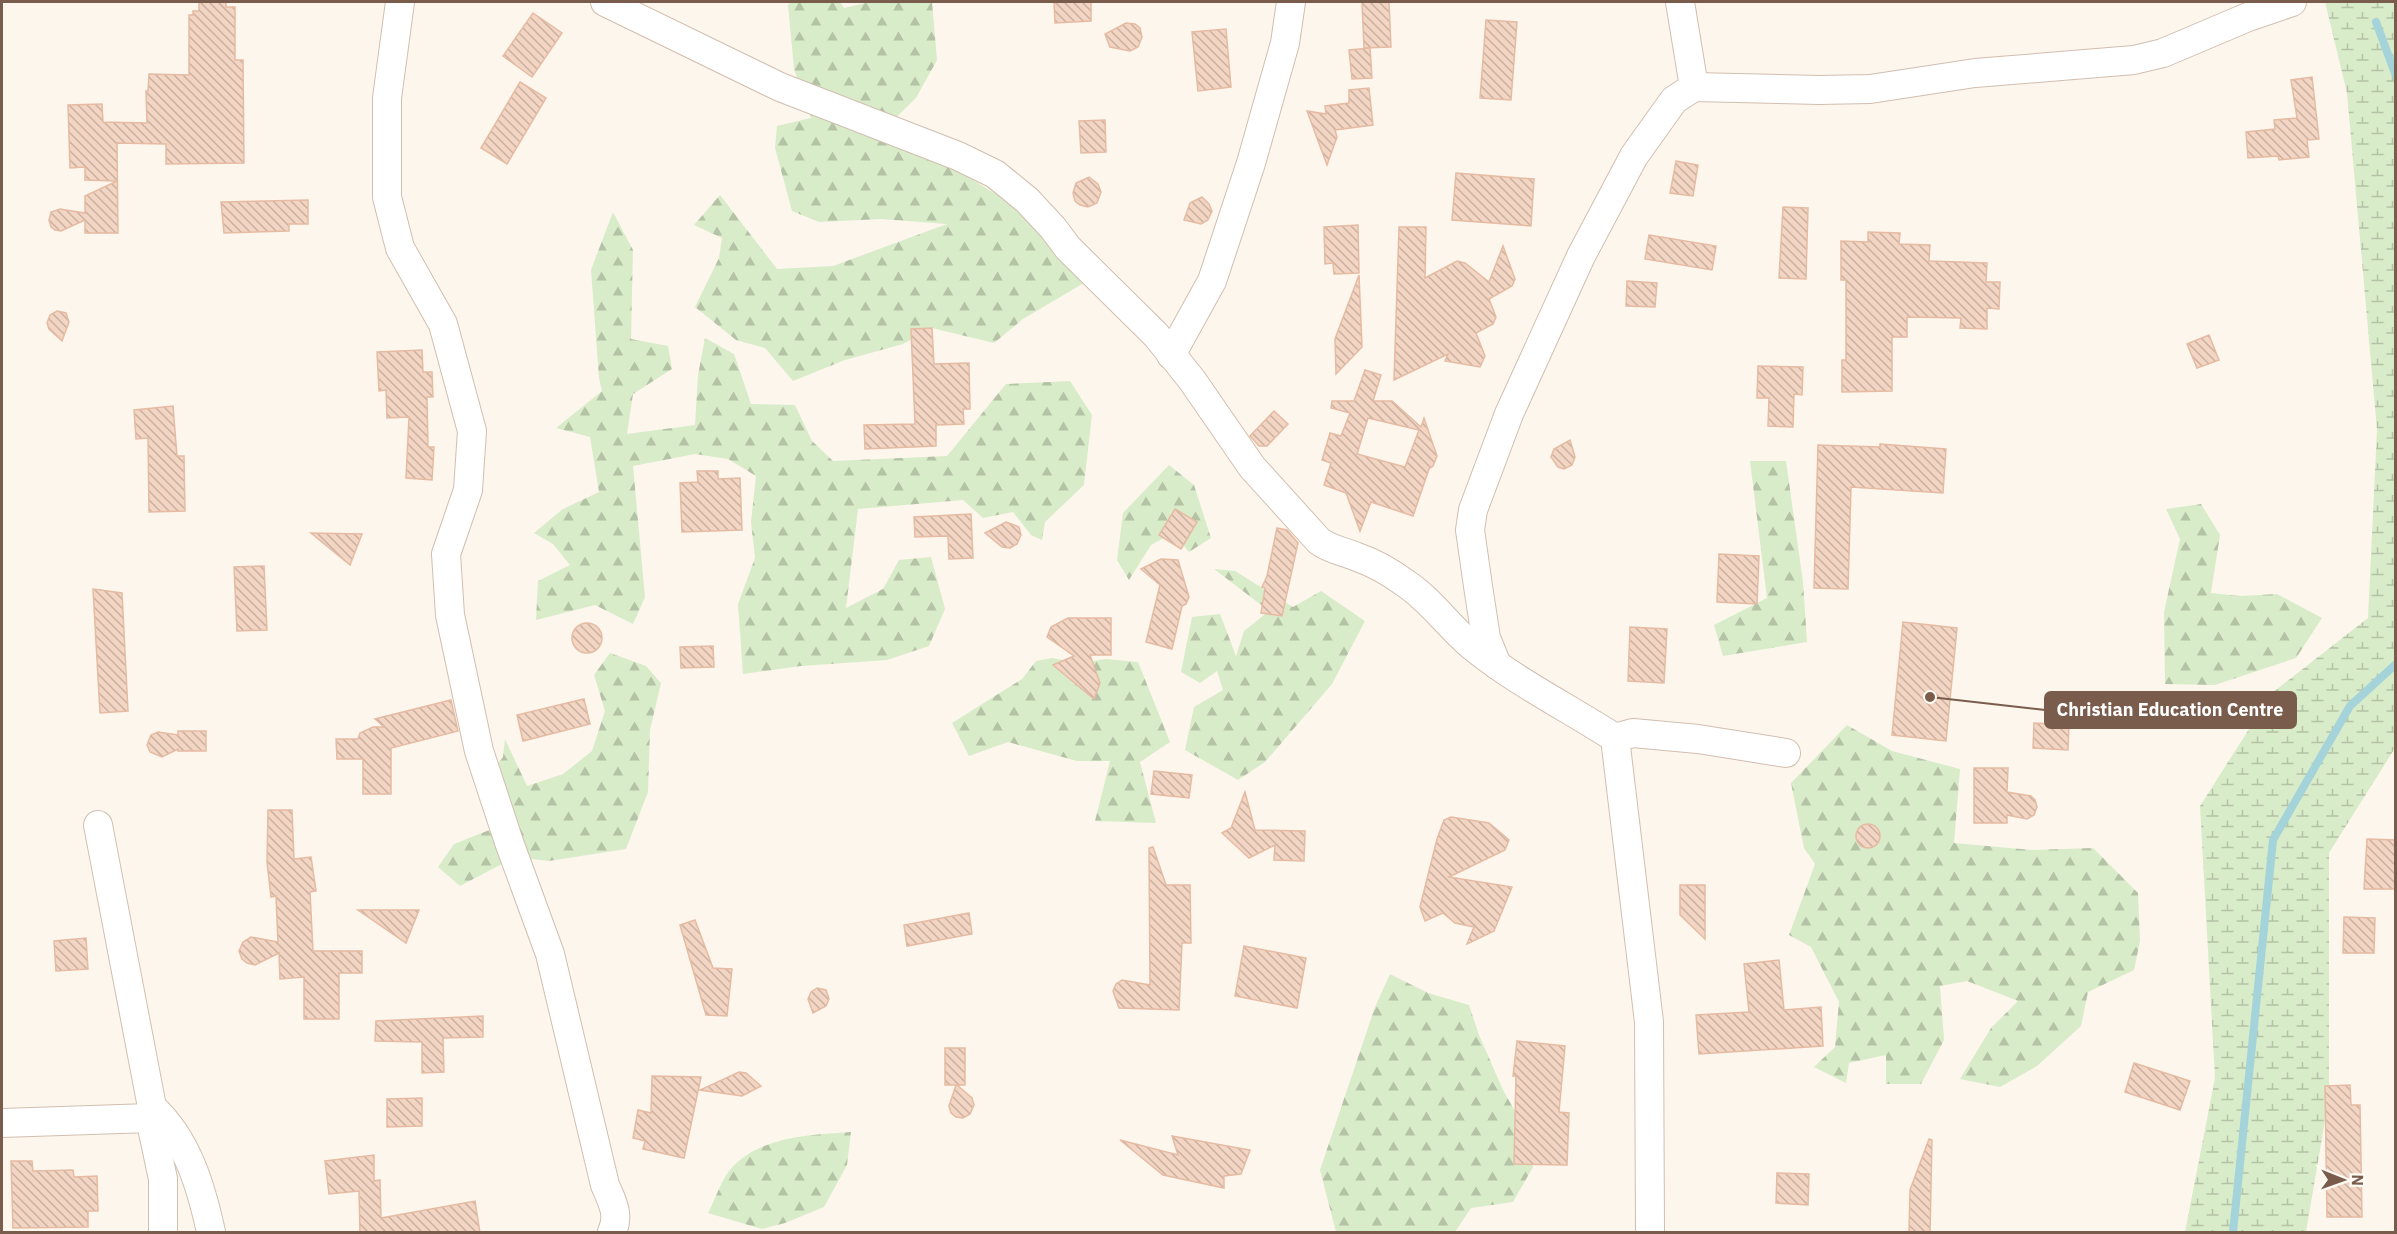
<svg xmlns="http://www.w3.org/2000/svg" width="2397" height="1234" viewBox="0 0 2397 1234" font-family="'IBM Plex Sans',sans-serif">
	<style>
		.forest { fill: url(#forest-firs) }
		.wetland { fill: url(#wetland-marsh) }
		.lines { fill: none; stroke-linecap: round; stroke-linejoin: round }
		.stream { stroke: #a5d3da; stroke-width: 8 }
		.building { fill: url(#building-back-hatch); stroke: #e6bba3; stroke-width: 1.5; fill-rule: evenodd }
		.street-casing { stroke: #d1beb0; stroke-width: 30 }
		.street { stroke: #fff; stroke-width: 28 }
		.leader { fill: none; stroke: #7a5c4d; stroke-width: 2 }
		.callout-dot { fill: #7a5c4d; stroke: #fffaf3; stroke-width: 2 }
		.callout { fill: #7a5c4d; stroke: #7a5c4d; stroke-width: 2 }
		.callout-label { font-size: 18px; text-anchor: middle; font-weight: bold; fill: #fff }
	</style>
	<defs>
		<pattern id="forest-firs" width="22" height="20" patternUnits="userSpaceOnUse" patternTransform="scale(1.5)"><rect width="22" height="20" fill="#d8ecc9"/><path d="M5 1l3.5 6h-7zM16 11l3.5 6h-7z" fill="#b4c2a5"/></pattern>
		<pattern id="wetland-marsh" width="20" height="14" patternUnits="userSpaceOnUse" patternTransform="scale(1.5)"><rect width="20" height="14" fill="#d8ecc9"/><path d="M1 5h8M5 5V1M11 12h8M15 12V8" fill="none" stroke="#b4c2a5"/></pattern>
		<pattern id="building-back-hatch" width="6" height="6" patternUnits="userSpaceOnUse" patternTransform="scale(1.5)"><rect width="6" height="6" fill="#f3d5c3"/><path d="M-1 5l2 2M0 0l6 6M5-1l2 2" fill="none" stroke="#cab0a1"/></pattern>
	</defs>
	<rect width="100%" height="100%" fill="#fdf6ec"/>
	<!-- forest -->
	<g class="forest">
		<polygon points="791,2 840,2 844,8 870,2 932,2 937,60 916,98 877,136 962,173 1037,220 1089,280 1023,319 994,343 932,328 903,344 845,360 793,381 765,348 736,340 695,307 719,258 722,238 694,225 720,195 777,269 833,266 947,224 881,219 819,222 792,211 775,148 777,126 811,118 794,69 788,5"/>
		<polygon points="613,212 633,250 631,339 668,346 672,369 633,394 627,434 695,425 698,375 705,338 734,354 751,404 795,405 812,441 833,461 947,456 1006,384 1070,381 1092,415 1084,485 1045,522 1042,540 1031,535 1013,512 983,518 963,500 858,509 846,608 883,589 899,560 931,557 945,609 929,646 887,660 801,666 743,674 738,604 755,558 751,522 756,476 728,459 695,454 633,466 645,597 633,624 595,605 536,620 538,581 570,565 553,544 534,533 563,509 599,492 590,437 556,428 602,391 599,378 591,270"/>
		<polygon points="1750,461 1786,461 1803,582 1807,642 1723,656 1714,625 1767,598"/>
		<polygon points="1169,465 1194,485 1211,538 1189,552 1173,533 1151,545 1129,580 1117,560 1123,513"/>
		<polygon points="2201,504 2220,535 2211,593 2240,596 2277,594 2322,618 2296,658 2215,685 2165,684 2164,612 2180,539 2166,509"/>
		<polygon points="1214,569 1235,571 1293,607 1321,591 1365,621 1332,684 1265,762 1238,780 1185,750 1194,707 1223,690 1217,671 1200,683 1181,672 1192,617 1220,614 1236,656 1244,631 1269,611"/>
		<polygon points="610,653 646,666 661,683 650,730 648,792 626,849 549,861 515,857 460,886 438,867 454,844 492,829 483,782 503,757 505,739 527,786 563,774 592,751 605,711 594,675"/>
		<polygon points="1052,658 1080,663 1106,659 1138,662 1170,742 1140,762 1156,823 1095,821 1110,761 1077,761 1008,742 969,756 952,723 1022,679 1036,661"/>
		<polygon points="1847,725 1892,751 1960,769 1954,843 2032,850 2093,848 2138,893 2140,941 2134,970 2088,992 2081,1026 2037,1066 2000,1087 1960,1079 1991,1028 2018,1001 1967,981 1940,986 1944,1040 1921,1084 1886,1084 1886,1055 1849,1063 1846,1083 1814,1067 1835,1047 1839,1002 1811,947 1789,935 1815,864 1804,848 1791,783"/>
		<polygon points="1390,974 1428,993 1469,1005 1479,1035 1503,1090 1528,1134 1533,1167 1513,1202 1471,1208 1455,1232 1336,1232 1320,1170 1375,1007"/>
		<path d="M851 1132 847 1165 824 1207 785 1223 762 1229 708 1213C715 1200 720 1183 729 1171 757 1136 810 1135 851 1132Z"/>
	</g>
	<!-- wetland -->
	<polygon class="wetland" points="2325,2 2395,2 2395,748 2329,853 2329,1097 2306,1232 2185,1232 2215,1078 2200,806 2272,693 2368,618 2377,430 2347,93"/>
	<g class="lines">
		<!-- stream -->
		<g class="stream">
			<polyline points="2376,22 2396,76"/>
			<polyline points="2233,1232 2273,840 2350,706 2396,664"/>
		</g>
	</g>
	<!-- building -->
	<g class="building">
		<polygon points="199,2 226,2 226,7 235,7 235,60 243,60 244,163 166,164 166,144 117,143 118,233 85,233 85,220 61,231 55,230 51,227 49,220 51,212 60,209 85,213 85,196 117,181 85,180 85,167 70,168 68,105 102,104 103,122 147,123 146,91 148,91 149,74 189,75 189,15 193,15 193,11 199,11"/>
		<polygon points="1054,2 1091,2 1091,21 1055,23"/>
		<polygon points="1362,2 1389,2 1391,47 1364,48"/>
		<polygon points="533,13 562,33 532,77 503,56"/>
		<polygon points="1486,20 1517,22 1511,100 1480,98"/>
		<polygon points="1126,23 1135,24 1140,28 1142,37 1138,47 1130,51 1110,47 1105,34"/>
		<polygon points="1226,29 1231,87 1198,91 1192,32"/>
		<polygon points="1370,48 1372,78 1352,79 1349,50"/>
		<polygon points="2312,77 2319,139 2307,140 2309,157 2279,160 2278,156 2248,158 2246,132 2275,129 2274,120 2297,118 2291,80"/>
		<polygon points="520,82 546,98 507,164 481,148"/>
		<polygon points="1369,88 1373,125 1335,130 1337,137 1327,165 1307,111 1326,114 1325,106 1349,103 1349,90"/>
		<polygon points="1105,120 1106,152 1081,153 1079,121"/>
		<polygon points="1676,161 1698,165 1693,196 1670,193"/>
		<polygon points="1456,173 1534,179 1531,226 1452,220"/>
		<polygon points="1089,177 1098,184 1101,192 1097,203 1088,207 1080,205 1075,201 1073,193 1076,183"/>
		<polygon points="1202,197 1209,204 1212,211 1208,220 1201,224 1184,220 1190,203"/>
		<polygon points="308,200 308,224 289,224 289,231 224,233 221,202"/>
		<polygon points="1783,207 1808,208 1806,279 1779,278"/>
		<polygon points="1358,225 1359,273 1334,274 1333,263 1325,264 1324,227"/>
		<polygon points="1399,227 1426,227 1425,278 1457,261 1465,263 1489,282 1503,246 1515,279 1512,286 1489,299 1496,317 1493,324 1476,333 1485,356 1480,367 1445,361 1448,354 1394,380"/>
		<polygon points="1868,232 1900,233 1899,244 1930,245 1929,261 1987,263 1986,282 2000,282 1999,309 1987,308 1987,329 1960,328 1961,318 1907,317 1907,337 1892,337 1892,391 1842,392 1842,360 1846,360 1846,280 1841,280 1841,241 1868,242"/>
		<polygon points="1649,235 1716,246 1712,270 1645,259"/>
		<polygon points="1359,275 1362,347 1336,374 1335,339"/>
		<polygon points="1627,281 1657,283 1655,307 1626,306"/>
		<polygon points="57,311 66,313 69,322 62,341 49,329 47,323 50,315"/>
		<polygon points="932,328 934,364 969,363 970,409 963,409 964,424 936,425 936,446 865,449 864,425 915,424 911,329"/>
		<polygon points="2209,335 2219,360 2197,368 2187,344"/>
		<polygon points="422,350 423,372 432,372 433,397 427,397 428,447 434,447 432,480 406,478 409,417 387,418 386,390 379,391 377,352"/>
		<polygon points="1758,366 1803,367 1802,395 1794,394 1793,427 1768,426 1769,398 1757,398"/>
		<path d="M1365 370 1381 375 1373 401H1392L1421 427 1424 418 1437 456 1433 466 1429 469 1413 516 1371 502 1360 531 1346 493 1324 485 1331 463 1322 460 1330 433 1341 436 1350 413 1331 408 1332 401H1354ZM1368 418 1419 430 1405 467 1357 454Z"/>
		<polygon points="173,406 177,456 184,456 185,511 149,512 148,438 136,439 134,410"/>
		<polygon points="1274,411 1288,424 1267,446 1259,446 1250,436"/>
		<polygon points="1570,440 1575,457 1572,465 1564,469 1558,467 1551,457 1554,449"/>
		<polygon points="1880,444 1946,449 1943,493 1851,487 1848,589 1814,588 1818,445 1880,447"/>
		<polygon points="697,471 718,471 718,479 740,478 742,530 682,532 680,483 698,482"/>
		<polygon points="1175,509 1197,522 1181,549 1159,535"/>
		<polygon points="971,514 973,558 949,559 948,536 915,537 914,517"/>
		<polygon points="1006,522 1019,527 1021,535 1017,544 1010,548 1002,547 985,533"/>
		<polygon points="1277,528 1287,530 1298,543 1282,616 1261,613 1265,588 1262,587 1267,576"/>
		<polygon points="311,533 362,534 350,565"/>
		<polygon points="1719,554 1759,556 1757,604 1717,602"/>
		<polygon points="1161,559 1178,560 1189,597 1186,604 1182,606 1172,649 1146,642 1160,585 1141,569"/>
		<polygon points="264,566 267,630 237,631 234,567"/>
		<polygon points="93,589 122,593 128,711 100,713"/>
		<polygon points="1068,618 1111,618 1111,655 1090,655 1100,683 1094,699 1053,665 1074,656 1047,637 1051,627"/>
		<polygon points="1903,622 1957,628 1946,741 1892,735"/>
		<circle cx="587" cy="638" r="15"/>
		<polygon points="1630,627 1667,629 1664,683 1628,681"/>
		<polygon points="713,646 714,667 681,668 680,647"/>
		<polygon points="584,699 590,724 523,741 517,715"/>
		<polygon points="451,700 458,731 391,748 391,794 363,794 363,759 337,759 336,739 358,739 360,733 373,727 384,727 375,719"/>
		<polygon points="2034,723 2069,725 2068,750 2033,748"/>
		<polygon points="178,731 206,731 206,751 178,751 178,749 162,757 150,752 147,745 151,735 158,732 178,735"/>
		<polygon points="1974,768 2008,768 2007,792 2031,796 2035,800 2037,807 2034,815 2027,819 2007,815 2007,823 1974,823"/>
		<polygon points="1154,771 1192,775 1189,798 1151,794"/>
		<polygon points="1245,792 1255,830 1305,831 1304,861 1274,860 1275,845 1249,858 1222,833 1231,828"/>
		<polygon points="268,810 292,810 294,859 311,857 316,891 310,892 313,951 362,951 362,973 339,973 339,1019 304,1019 304,977 280,979 279,953 255,965 247,963 242,959 239,951 243,942 251,937 278,942 276,896 271,897 267,862"/>
		<polygon points="1451,817 1489,823 1509,840 1505,850 1449,877 1512,887 1494,931 1467,944 1474,927 1455,923 1443,913 1425,921 1420,907 1437,839 1444,820"/>
		<circle cx="1868" cy="836" r="12"/>
		<polygon points="2367,839 2396,840 2396,889 2364,889"/>
		<polygon points="1153,847 1166,885 1190,885 1191,943 1182,943 1179,1010 1119,1008 1113,991 1116,984 1122,980 1150,985 1149,848"/>
		<polygon points="1680,885 1705,885 1705,939 1680,915"/>
		<polygon points="358,910 419,910 406,943"/>
		<polygon points="969,913 972,934 907,946 904,925"/>
		<polygon points="2344,917 2375,918 2374,953 2343,953"/>
		<polygon points="695,920 713,968 732,969 727,1016 706,1015 680,925"/>
		<polygon points="86,938 88,969 56,971 54,941"/>
		<polygon points="1244,946 1306,958 1297,1008 1235,996"/>
		<polygon points="1779,960 1784,1010 1821,1007 1823,1046 1699,1054 1696,1015 1749,1012 1744,964"/>
		<polygon points="817,988 826,990 829,999 826,1006 813,1013 808,999 811,992"/>
		<polygon points="483,1016 483,1037 443,1038 444,1072 422,1073 422,1042 375,1041 376,1021"/>
		<polygon points="1517,1041 1565,1046 1559,1112 1569,1113 1567,1165 1514,1164 1516,1076 1513,1076"/>
		<polygon points="945,1048 965,1048 965,1085 957,1085 972,1098 974,1105 970,1114 963,1118 956,1117 951,1113 949,1106 956,1085 945,1085"/>
		<polygon points="2134,1063 2190,1081 2180,1110 2125,1092"/>
		<polygon points="739,1072 746,1073 761,1086 742,1096 700,1090"/>
		<polygon points="652,1076 701,1077 684,1158 643,1149 645,1141 633,1138 638,1110 651,1113"/>
		<polygon points="2350,1085 2351,1105 2360,1105 2362,1217 2327,1217 2325,1086"/>
		<polygon points="422,1098 422,1126 387,1127 387,1099"/>
		<polygon points="1172,1136 1250,1150 1241,1174 1224,1176 1224,1188 1163,1175 1120,1140 1178,1155"/>
		<polygon points="1929,1139 1932,1140 1930,1233 1909,1233 1910,1190"/>
		<polygon points="374,1155 374,1181 380,1180 381,1218 475,1201 480,1233 360,1233 359,1191 329,1194 325,1161"/>
		<polygon points="11,1161 32,1161 33,1171 73,1170 74,1177 97,1176 98,1211 88,1211 88,1227 13,1228"/>
		<polygon points="1777,1173 1809,1174 1808,1205 1776,1203"/>
	</g>
	<g class="lines">
		<!-- street casing -->
		<g class="street-casing">
			<g id="street">
				<path d="M400 2 387 98V197L400 248 443 324 472 431 468 490 446 554 450 615 479 751 509 842 550 954 605 1185C612 1201 620 1215 612 1232"/>
				<path d="M605 2 780 87 958 156 995 174 1027 200 1053 228 1068 248 1156 335 1192 380 1252 467 1319 541C1331 550 1343 551 1357 557 1375 563 1390 572 1405 583 1431 600 1448 626 1472 646 1516 682 1567 707 1615 738L1633 733 1698 739 1786 753"/>
				<polyline points="1680,2 1694,87"/>
				<polyline points="1171,355 1212,281 1251,163 1285,43 1291,2"/>
				<polyline points="1497,665 1486,638 1478,586 1470,530 1473,510 1509,414 1581,256 1634,156 1674,100 1694,87 1819,90 1870,89 1975,73 2134,60 2163,53 2248,17 2292,2"/>
				<polyline points="1615,738 1649,1022 1650,1232"/>
				<path d="M98 825 152 1107C187 1139 201 1186 211 1232"/>
				<polyline points="2,1123 150,1118 163,1179 163,1232"/>
			</g>
		</g>
		<!-- street -->
		<use href="#street" class="street"/>
	</g>
	<!-- callouts -->
	<path class="leader" d="M1930 697L2045 710"/>
	<circle class="callout-dot" cx="1930" cy="697" r="6"/>
	<rect class="callout" x="2045" y="692" width="251" height="36" rx="6"/>
	<g class="callout-label">
		<text x="2170" y="716">Christian Education Centre</text>
	</g>
	<!-- border -->
	<rect width="2397" height="1234" fill="none" stroke="#7a5c4d" stroke-width="6"/>
	<!-- north arrow -->
	<g transform="translate(2343 1180) rotate(91)" stroke="#fffaf3" stroke-width="4.5" paint-order="stroke">
	<path d="M0-4.5L10 22L0 15L-10 22Z" fill="#7a5c4d"/>
	<text y="-9" font-size="16" font-weight="bold" text-anchor="middle" fill="#7a5c4d">N</text>
	</g>
</svg>
